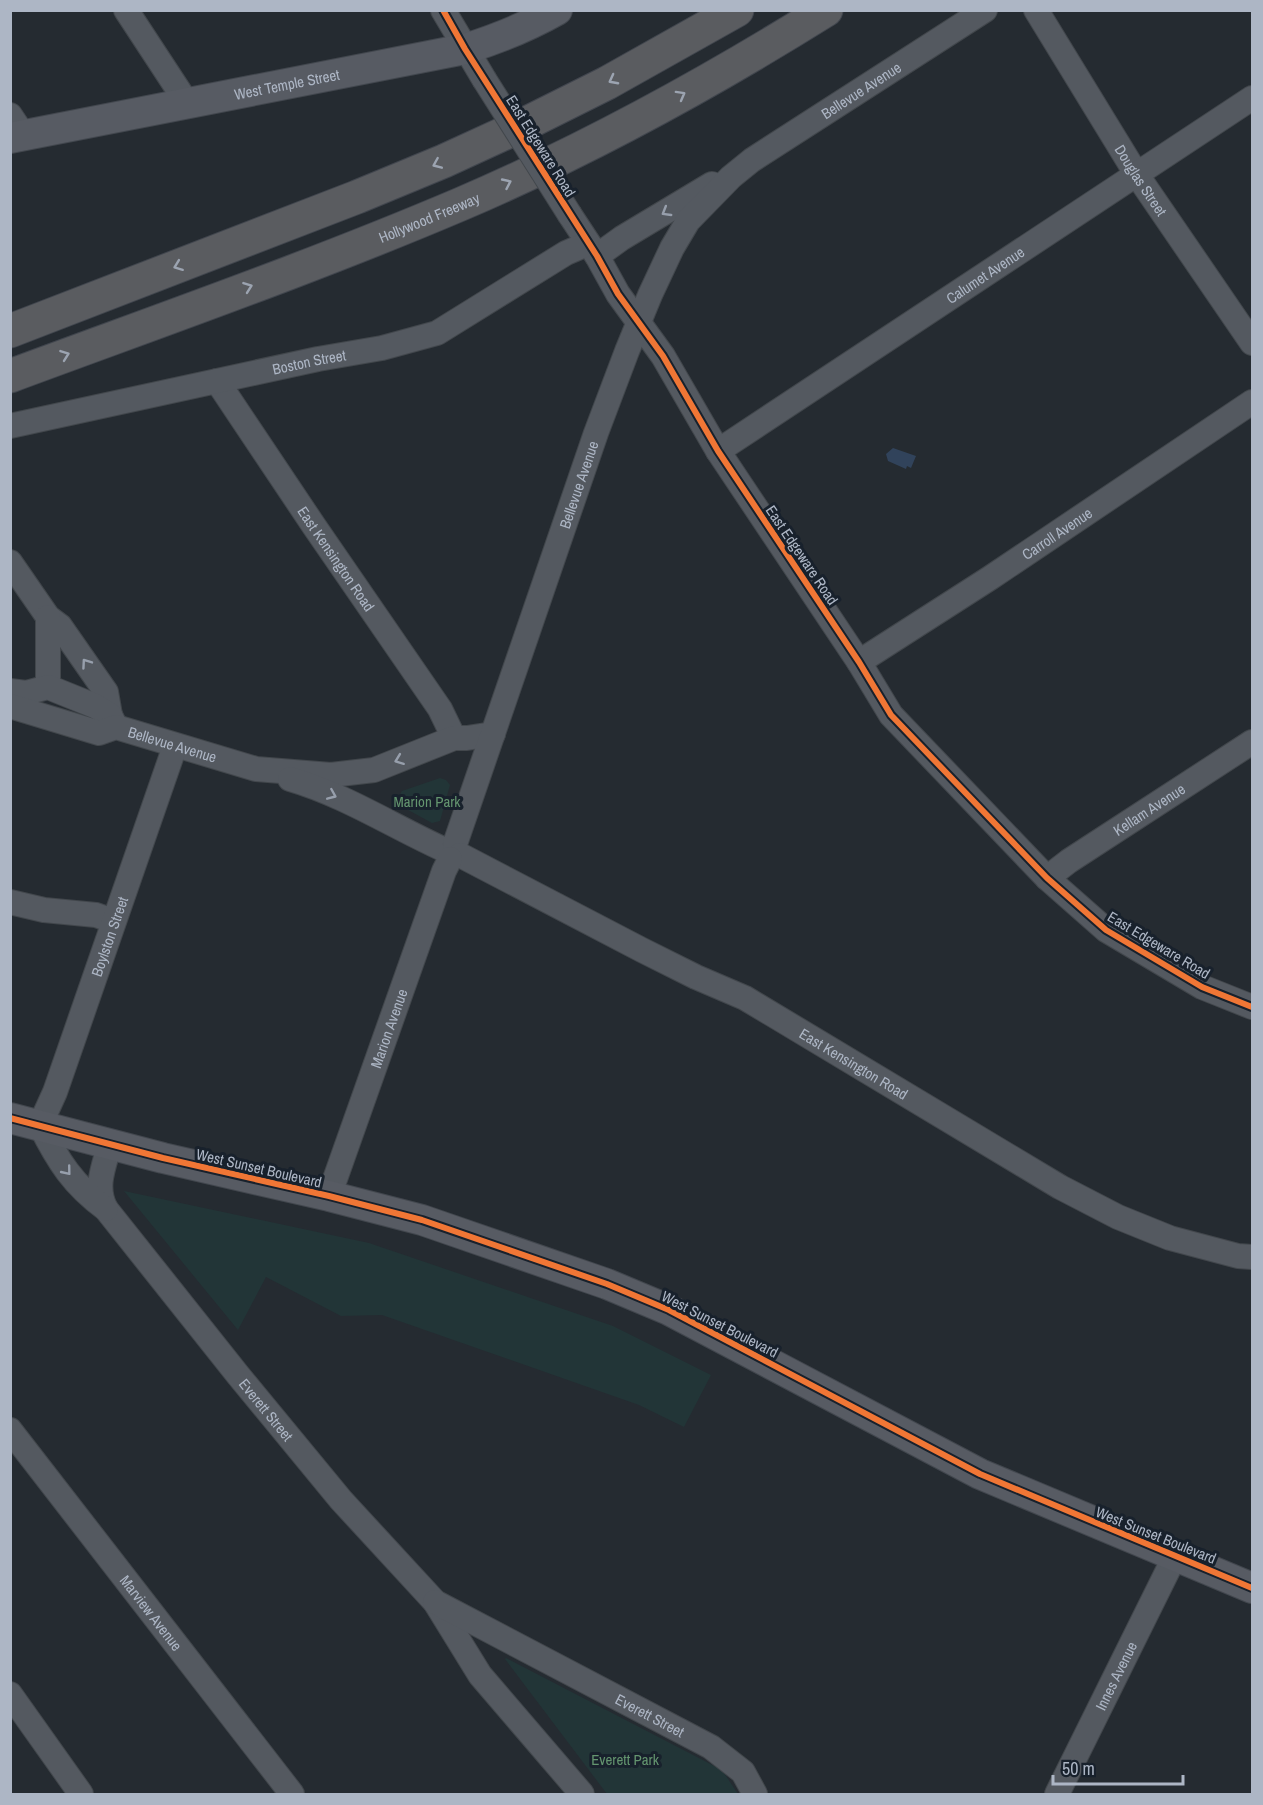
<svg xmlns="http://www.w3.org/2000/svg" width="1263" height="1805" viewBox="0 0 1263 1805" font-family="'Archivo Narrow',sans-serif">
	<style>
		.green { fill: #223537 }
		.water { fill: #31435b }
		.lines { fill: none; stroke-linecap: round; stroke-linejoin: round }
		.minor-casing { stroke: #42474c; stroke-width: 26 }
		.major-casing { stroke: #42474e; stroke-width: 32 }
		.highway-casing { stroke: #41464e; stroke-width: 35 }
		.minor { stroke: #545960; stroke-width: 24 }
		.major { stroke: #575b63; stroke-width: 30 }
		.highway { stroke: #5a5c60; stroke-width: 33 }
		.minor-bridge-casing { stroke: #42474c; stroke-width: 26; stroke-linecap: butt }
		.minor-bridge { stroke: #545960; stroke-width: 24 }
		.cycleway-casing { stroke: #18212c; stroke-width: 10 }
		.cycleway { stroke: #f07635; stroke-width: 6 }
		.oneway { stroke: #9ca4b1 }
		.oneway2 { stroke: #979fac }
		.labels { text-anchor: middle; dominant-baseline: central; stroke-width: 6; stroke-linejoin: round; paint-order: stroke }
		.street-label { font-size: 15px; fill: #adb6c5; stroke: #18212c }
		.park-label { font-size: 15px; fill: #64956f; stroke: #18212c }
	</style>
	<rect width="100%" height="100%" fill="#252b31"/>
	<!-- green -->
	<g class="green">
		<polygon points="440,778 446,780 450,785 440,821 432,823 399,805 396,800 402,791"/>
		<polygon points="124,1191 369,1243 613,1326 711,1375 684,1427 639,1405 382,1315 341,1316 266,1277 238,1330"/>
		<polygon points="506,1658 722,1770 738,1794 607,1794 505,1659"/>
	</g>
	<!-- water -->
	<polygon class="water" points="893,448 916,456 911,468 907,466 906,469 888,461 886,454"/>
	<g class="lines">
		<!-- minor casing -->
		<g class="minor-casing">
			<g id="minor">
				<polyline points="126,10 187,103"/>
				<polyline points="443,10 484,79"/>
				<path id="s1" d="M1036 10 1137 175 1252 343"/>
				<polyline points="10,115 24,136"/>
				<polyline points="570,215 597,256 618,294 663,356 718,451 859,662 891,715 1047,878 1106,930 1202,987 1252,1007"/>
				<polyline points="597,256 622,238 712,184"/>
				<path id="s2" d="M217 381 314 526 440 709 454 738"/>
				<path id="s3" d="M10 426 318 359 382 348 437 333 566 253 587 244"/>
				<path id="s4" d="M718 451 1252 98"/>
				<polyline points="10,562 48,617 60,626 106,692 110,715"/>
				<path id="s5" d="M859 662 990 578 1252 402"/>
				<polyline points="48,687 48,617"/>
				<polyline points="10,691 26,693 48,687 95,706 110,715 115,725"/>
				<path id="s6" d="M10 706 99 733 116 727 256 769 331 775 374 770 454 738H467L493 734"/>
				<path d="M290 779C345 795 394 827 445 850"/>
				<path id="s7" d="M455 844 596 433 627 351 650 295 672 248 688 221 731 177 752 160 985 10"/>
				<path id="s8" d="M460 855 642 950 696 977 745 998 1060 1187 1118 1217 1170 1238 1238 1256 1252 1257"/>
				<path id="s9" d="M1047 878 1069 861 1252 742"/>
				<polyline points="10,902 44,910 96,915 113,921"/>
				<path id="s10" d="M110 1144C104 1166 94 1187 106 1209L238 1375 341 1500 435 1602 480 1675 582 1794"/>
				<path id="s11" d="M329 1196 444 871 450 859"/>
				<path id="s12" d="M106 1209C73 1185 58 1161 40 1125L55 1092 175 746"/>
				<path id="s13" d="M10 1430 292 1794"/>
				<path id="s14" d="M435 1602 711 1747 743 1772 755 1794"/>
				<polyline points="10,1694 81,1794"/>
				<path id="s15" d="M1057 1794 1175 1556"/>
			</g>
		</g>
		<!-- major casing -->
		<g class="major-casing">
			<g id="major">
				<path id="s16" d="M10 138 465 49C497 39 527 27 557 10"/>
				<polyline points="10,1118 163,1158 329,1196 422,1220 607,1284 669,1310 980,1474 1252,1588"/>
			</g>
		</g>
		<!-- highway casing -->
		<g class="highway-casing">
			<g id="highway">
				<polyline points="10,331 357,197 444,161 529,122 607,83 737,10"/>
				<path id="s17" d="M10 376C161 320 313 267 461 204 587 150 709 83 826 10"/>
			</g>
		</g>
		<!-- minor -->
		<use href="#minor" class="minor"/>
		<!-- major -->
		<use href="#major" class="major"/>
		<!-- highway -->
		<use href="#highway" class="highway"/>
		<!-- minor-bridge casing -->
		<g class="minor-bridge-casing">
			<polyline id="minor-bridge" points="484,79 570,215"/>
		</g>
		<!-- minor-bridge -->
		<use href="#minor-bridge" class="minor-bridge"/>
		<!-- cycleway casing -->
		<g class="cycleway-casing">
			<g id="cycleway">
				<polyline points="443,10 465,49 597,256 618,294 663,356 718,451 859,662 891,715 1047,878 1106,930 1202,987 1252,1007"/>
				<polyline points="10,1118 163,1158 329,1196 422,1220 607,1284 669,1310 980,1474 1252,1588"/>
			</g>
		</g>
		<!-- cycleway -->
		<use href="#cycleway" class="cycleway"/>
	</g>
	<!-- one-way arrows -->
	<defs><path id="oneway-chevron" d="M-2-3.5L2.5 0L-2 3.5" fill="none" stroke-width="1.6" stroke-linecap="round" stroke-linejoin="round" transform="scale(1.5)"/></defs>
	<g class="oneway">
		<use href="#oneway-chevron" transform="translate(613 80) rotate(152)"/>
		<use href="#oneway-chevron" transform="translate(681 95) rotate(-29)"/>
		<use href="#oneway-chevron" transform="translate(437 164) rotate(157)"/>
		<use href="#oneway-chevron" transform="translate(507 183) rotate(-25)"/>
		<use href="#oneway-chevron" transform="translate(178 266) rotate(159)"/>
		<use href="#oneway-chevron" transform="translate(248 287) rotate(-20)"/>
		<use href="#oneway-chevron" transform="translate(65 355) rotate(-20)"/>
	</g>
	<g class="oneway2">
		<use href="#oneway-chevron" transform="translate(666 212) rotate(149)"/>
		<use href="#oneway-chevron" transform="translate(86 663) rotate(-125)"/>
		<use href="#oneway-chevron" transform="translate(399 760) rotate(159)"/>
		<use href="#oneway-chevron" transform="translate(332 795) rotate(23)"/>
		<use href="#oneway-chevron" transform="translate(67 1171) rotate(51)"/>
	</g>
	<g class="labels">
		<!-- street labels -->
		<g class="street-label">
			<text stroke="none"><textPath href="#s16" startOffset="282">West Temple Street</textPath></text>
			<text stroke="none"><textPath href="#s7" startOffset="884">Bellevue Avenue</textPath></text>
			<text transform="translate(541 146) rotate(58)">East Edgeware Road</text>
			<text stroke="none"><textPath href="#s1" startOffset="200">Douglas Street</textPath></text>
			<text stroke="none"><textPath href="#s17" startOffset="448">Hollywood Freeway</textPath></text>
			<text stroke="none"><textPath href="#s4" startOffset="320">Calumet Avenue</textPath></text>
			<text stroke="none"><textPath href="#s3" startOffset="306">Boston Street</textPath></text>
			<text stroke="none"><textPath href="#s7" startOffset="380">Bellevue Avenue</textPath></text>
			<text stroke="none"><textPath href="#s5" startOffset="236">Carroll Avenue</textPath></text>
			<text transform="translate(802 555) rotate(56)">East Edgeware Road</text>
			<text stroke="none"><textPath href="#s2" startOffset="214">East Kensington Road</textPath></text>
			<text stroke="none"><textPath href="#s6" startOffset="170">Bellevue Avenue</textPath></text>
			<text stroke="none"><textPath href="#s9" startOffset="123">Kellam Avenue</textPath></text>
			<text stroke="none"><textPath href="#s12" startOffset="309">Boylston Street</textPath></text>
			<text transform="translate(1159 945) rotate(31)">East Edgeware Road</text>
			<text stroke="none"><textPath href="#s11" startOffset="178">Marion Avenue</textPath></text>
			<text stroke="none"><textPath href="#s8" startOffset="446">East Kensington Road</textPath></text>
			<text transform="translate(259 1168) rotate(13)">West Sunset Boulevard</text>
			<text transform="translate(720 1324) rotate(27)">West Sunset Boulevard</text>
			<text stroke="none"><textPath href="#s10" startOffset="324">Everett Street</textPath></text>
			<text transform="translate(1156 1535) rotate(22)">West Sunset Boulevard</text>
			<text stroke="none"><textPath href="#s13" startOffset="231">Marview Avenue</textPath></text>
			<text stroke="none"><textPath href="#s15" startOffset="132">Innes Avenue</textPath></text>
			<text stroke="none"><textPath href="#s14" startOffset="243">Everett Street</textPath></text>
		</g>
		<!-- park labels -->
		<g class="park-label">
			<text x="427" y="801">Marion Park</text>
			<text x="625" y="1759">Everett Park</text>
		</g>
	</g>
	<!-- border -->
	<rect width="1263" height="1805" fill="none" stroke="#adb6c5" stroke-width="24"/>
	<!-- scale -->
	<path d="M1053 1775v9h130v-9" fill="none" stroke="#adb6c5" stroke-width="3"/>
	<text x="1062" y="1775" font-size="18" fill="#adb6c5" stroke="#18212c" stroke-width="4.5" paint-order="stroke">50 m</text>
</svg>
